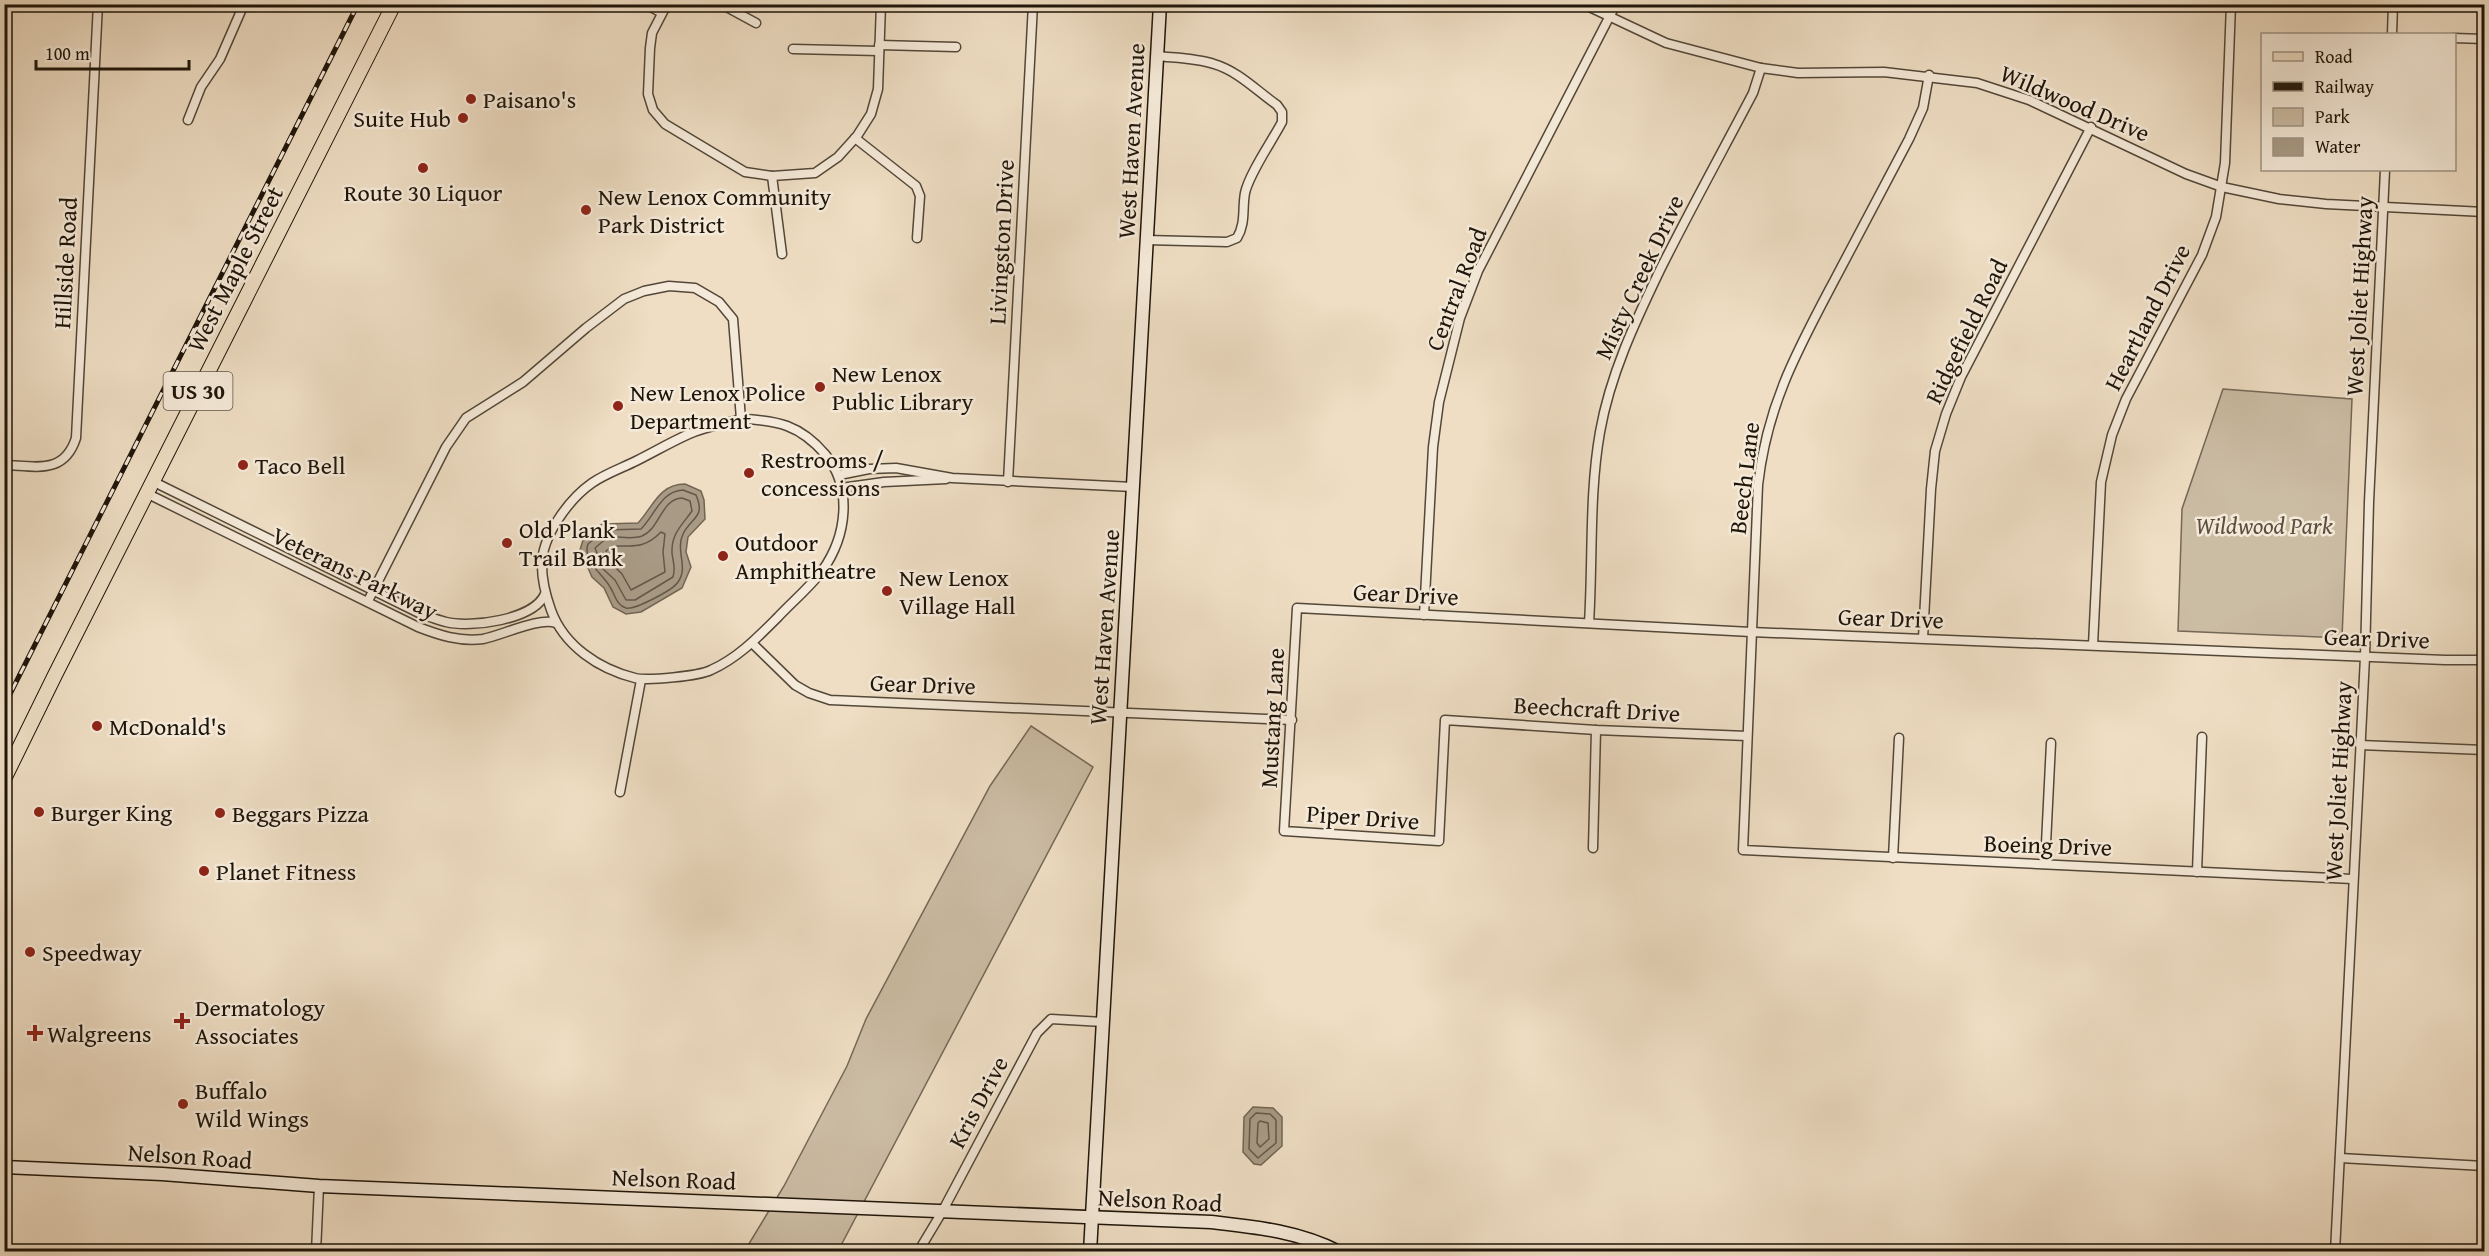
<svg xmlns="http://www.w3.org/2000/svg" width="2489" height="1256" viewBox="0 0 2489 1256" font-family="'Gentium Book Plus',serif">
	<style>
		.green { fill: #cbbca4; stroke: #746857; stroke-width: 1.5 }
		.water { fill: #a89a85; stroke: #716554; stroke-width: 1.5 }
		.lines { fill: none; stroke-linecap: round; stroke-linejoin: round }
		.shore { stroke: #635848; stroke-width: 1.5 }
		.street-casing { stroke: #524738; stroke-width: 11 }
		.secondary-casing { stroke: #1e150a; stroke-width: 15 }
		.primary-casing { stroke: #1e150a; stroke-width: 16 }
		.street { stroke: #f5ead9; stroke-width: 8 }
		.secondary { stroke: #f5ead9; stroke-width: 12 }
		.primary { stroke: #efdec4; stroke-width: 14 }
		.rail-casing { stroke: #1e150a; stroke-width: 5 }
		.rail { stroke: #f5ead9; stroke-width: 3; stroke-dasharray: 9; stroke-linecap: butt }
		.poi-dot { fill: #8f2418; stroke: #f5ead9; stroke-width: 2 }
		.labels { text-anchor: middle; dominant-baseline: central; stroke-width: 5; stroke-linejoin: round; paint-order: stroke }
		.shield { fill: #f5ead9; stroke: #5e5548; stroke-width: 1.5 }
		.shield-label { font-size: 22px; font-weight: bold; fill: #1e150a }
		.poi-label { font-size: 24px; fill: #1e150a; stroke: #f5ead9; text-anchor: start }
		.street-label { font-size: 24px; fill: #1e150a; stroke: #f5ead9 }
		.park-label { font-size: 24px; font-style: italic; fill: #5b4f40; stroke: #f5ead9 }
	</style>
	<rect width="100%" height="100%" fill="#efdec4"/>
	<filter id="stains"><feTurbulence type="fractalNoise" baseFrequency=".00333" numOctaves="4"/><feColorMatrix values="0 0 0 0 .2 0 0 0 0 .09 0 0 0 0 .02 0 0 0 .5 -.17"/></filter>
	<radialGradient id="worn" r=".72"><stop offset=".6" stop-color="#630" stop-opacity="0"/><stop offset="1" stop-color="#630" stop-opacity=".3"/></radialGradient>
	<!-- green -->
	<g class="green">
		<polygon points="2223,389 2352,399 2342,638 2178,631 2182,509"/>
		<polygon points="1031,726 1093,767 838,1251 744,1252 784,1186 847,1066 866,1019 990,786"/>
	</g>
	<!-- water -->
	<g class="water">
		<path d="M685 484 701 491 704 500 705 519 688 537 686 552 691 567 682 588 641 612 626 614 613 607 604 588 592 577 580 550 583 540 602 524 638 523C653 507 659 484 685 484Z"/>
		<polygon points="1253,1107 1273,1108 1282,1117 1282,1146 1261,1165 1254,1164 1243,1152 1244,1117"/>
	</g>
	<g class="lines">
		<!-- shore -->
		<g class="shore">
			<path d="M683 490 696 495C706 518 691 517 683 534 675 551 689 567 678 582 673 590 635 610 626 608 616 605 615 594 610 587 603 574 582 561 588 544L605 530 641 529C655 515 661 491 683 490Z"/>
			<path d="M682 498 690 501 692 511C682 525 671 534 672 553 673 563 676 567 673 577L635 600H626L615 580 603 569 595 548 608 537C619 536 631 540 642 536 660 529 661 499 682 498Z"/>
			<path d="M661 532 665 534 663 552 665 572 631 590 622 574 611 563 606 551C620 538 637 557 661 532Z"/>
			<polygon points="1256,1113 1270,1114 1276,1120 1276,1143 1258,1158 1249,1149 1250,1119"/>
			<polygon points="1260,1121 1268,1123 1269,1139 1260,1147 1257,1143 1258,1123"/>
		</g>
		<!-- street casing -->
		<g class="street-casing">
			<g id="street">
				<polyline points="645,4 662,13"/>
				<polyline points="667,4 652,33 650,48 648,94 653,110 665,124 745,172 772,176 815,173 838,157 857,136 871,114 878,89 881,4"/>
				<polyline points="721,4 756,23"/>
				<polyline points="1583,4 1666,43 1761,68 1798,73 1884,72 1977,83 2029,100 2186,174 2222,187 2279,199 2326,204 2484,212"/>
				<polyline points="2392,34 2393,4"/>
				<polyline points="2454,38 2484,39"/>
				<polyline points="879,45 956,47"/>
				<polyline points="793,49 879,51"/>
				<path d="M1929 75 1923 108 1909 139C1884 187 1859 234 1834 281 1797 351 1767 405 1758 485L1743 850 2352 879"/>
				<polyline points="188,120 201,87 220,59 244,4"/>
				<polyline points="855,138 916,186 920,196 917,238"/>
				<polyline points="772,176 782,254"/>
				<path d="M1146 240 1227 242 1237 238C1246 223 1242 209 1245 193 1249 174 1272 141 1282 122V112L1277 105C1257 91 1238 71 1214 64 1196 58 1176 58 1157 56"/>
				<path d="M741 419C777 420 800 425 825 454 853 488 847 536 822 571 810 587 792 602 778 617 758 637 738 658 711 670 699 676 648 681 635 678 599 669 564 646 551 610 546 596 542 580 542 566 541 537 569 499 592 483 605 474 622 468 636 461 654 452 671 442 689 434 705 427 724 424 741 419Z"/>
				<path d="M4 465C36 466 64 475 76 438L98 4"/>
				<polyline points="839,475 869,469 896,468 952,478 1133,487"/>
				<path d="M152 481 423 615C431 617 438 620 446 622 471 628 534 620 545 594"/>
				<polyline points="1008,482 1033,4"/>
				<polyline points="841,488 884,482 946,479"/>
				<path d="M146 493 418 627C439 635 459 642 483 639 503 635 539 617 556 623"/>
				<polyline points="368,601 446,447 466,418 523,382 586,328 624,299 644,291 669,286 695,288 719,302 733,319 741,419"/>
				<polyline points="1424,615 1433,447 1439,402 1460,318 1478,271 1616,4"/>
				<path d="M1589 623C1593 560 1589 494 1600 432 1610 375 1635 322 1660 270 1690 210 1722 152 1753 93L1761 68"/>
				<polyline points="1923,638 1931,489 1935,451 1946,414 1961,377 2091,127"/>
				<polyline points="752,643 795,685 809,693 830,700 1292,720"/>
				<polyline points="2093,645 2101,482 2112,435 2126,399 2202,255 2216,217 2225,163 2231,4"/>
				<polyline points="1747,736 1596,730 1445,720 1439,841 1284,831 1297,608 1751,632 2445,660 2484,660"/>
				<polyline points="2360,745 2484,750"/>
				<polyline points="620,792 641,680"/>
				<polyline points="1593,848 1596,730"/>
				<polyline points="1893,858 1899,738"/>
				<polyline points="2045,864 2051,743"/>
				<polyline points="2197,872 2202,737"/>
				<polyline points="2340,1158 2484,1166"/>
				<polyline points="316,1252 319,1186"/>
				<polyline points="918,1252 942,1212 1037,1033 1051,1019 1103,1022"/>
				<polyline points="2335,1252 2365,657 2369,502 2385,170"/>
			</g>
		</g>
		<!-- secondary casing -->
		<g class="secondary-casing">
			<g id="secondary">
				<path d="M4 1167 162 1174 319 1186 1211 1222C1255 1227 1298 1231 1339 1252"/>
				<polyline points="1090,1252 1160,4"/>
			</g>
		</g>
		<!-- primary casing -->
		<g class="primary-casing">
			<polyline id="primary" points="4,779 55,675 394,4"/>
		</g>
		<!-- street -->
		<use href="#street" class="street"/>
		<!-- secondary -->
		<use href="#secondary" class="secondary"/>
		<!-- primary -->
		<use href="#primary" class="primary"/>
		<!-- rail casing -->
		<g class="rail-casing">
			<polyline id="rail" points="4,706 358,4"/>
		</g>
		<!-- rail -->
		<use href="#rail" class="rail"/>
	</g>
	<!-- markers -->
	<g class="poi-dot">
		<circle cx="471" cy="99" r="6"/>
		<circle cx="463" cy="118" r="6"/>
		<circle cx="423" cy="168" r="6"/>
		<circle cx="586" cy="210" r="6"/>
		<circle cx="820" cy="387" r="6"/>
		<circle cx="618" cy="406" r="6"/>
		<circle cx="243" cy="465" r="6"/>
		<circle cx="749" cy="473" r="6"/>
		<circle cx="507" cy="543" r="6"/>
		<circle cx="723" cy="556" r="6"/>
		<circle cx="887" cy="591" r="6"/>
		<circle cx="97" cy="726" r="6"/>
		<circle cx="39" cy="812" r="6"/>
		<circle cx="220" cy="813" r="6"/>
		<circle cx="204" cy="871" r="6"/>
		<circle cx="30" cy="952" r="6"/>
		<path d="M179 1012h6v6h6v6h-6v6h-6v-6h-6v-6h6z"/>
		<path d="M32 1024h6v6h6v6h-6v6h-6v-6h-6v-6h6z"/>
		<circle cx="183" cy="1104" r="6"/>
	</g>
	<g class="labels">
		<!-- shield labels -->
		<rect class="shield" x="163.5" y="372" width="69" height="38" rx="4.5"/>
		<g class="shield-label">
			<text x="198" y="391">US 30</text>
		</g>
		<!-- poi labels -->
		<g class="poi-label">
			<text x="483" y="99">Paisano's</text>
			<text x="451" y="118" text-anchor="end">Suite Hub</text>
			<text x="423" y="192" text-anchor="middle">Route 30 Liquor</text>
			<text x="598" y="196">New Lenox Community<tspan x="598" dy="28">Park District</tspan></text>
			<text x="832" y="373">New Lenox<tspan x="832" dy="28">Public Library</tspan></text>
			<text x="630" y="392">New Lenox Police<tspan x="630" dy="28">Department</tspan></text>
			<text x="761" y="459">Restrooms /<tspan x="761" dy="28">concessions</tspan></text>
			<text x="255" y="465">Taco Bell</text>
			<text x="519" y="529">Old Plank<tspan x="519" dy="28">Trail Bank</tspan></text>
			<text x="735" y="542">Outdoor<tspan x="735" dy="28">Amphitheatre</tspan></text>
			<text x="899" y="577">New Lenox<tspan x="899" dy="28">Village Hall</tspan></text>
			<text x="109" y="726">McDonald's</text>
			<text x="51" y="812">Burger King</text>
			<text x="232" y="813">Beggars Pizza</text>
			<text x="216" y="871">Planet Fitness</text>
			<text x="42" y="952">Speedway</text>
			<text x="195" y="1007">Dermatology<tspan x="195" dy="28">Associates</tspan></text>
			<text x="47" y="1033">Walgreens</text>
			<text x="195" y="1090">Buffalo<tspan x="195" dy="28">Wild Wings</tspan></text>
		</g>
		<!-- street labels -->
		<g class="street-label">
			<text transform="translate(2075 103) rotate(23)">Wildwood Drive</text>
			<text transform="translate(1131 141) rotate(-87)">West Haven Avenue</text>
			<text transform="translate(1001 242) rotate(-87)">Livingston Drive</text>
			<text transform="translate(65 263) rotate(-87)">Hillside Road</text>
			<text transform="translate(235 269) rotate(-63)">West Maple Street</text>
			<text transform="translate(1639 277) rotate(-65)">Misty Creek Drive</text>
			<text transform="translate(1456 289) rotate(-69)">Central Road</text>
			<text transform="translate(2359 296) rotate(-87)">West Joliet Highway</text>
			<text transform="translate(2147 317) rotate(-63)">Heartland Drive</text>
			<text transform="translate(1966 331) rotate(-64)">Ridgefield Road</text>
			<text transform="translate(1744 478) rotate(-83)">Beech Lane</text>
			<text transform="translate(355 573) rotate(26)">Veterans Parkway</text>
			<text transform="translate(1406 594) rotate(3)">Gear Drive</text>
			<text transform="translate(1891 618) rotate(2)">Gear Drive</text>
			<text transform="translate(1104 627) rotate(-86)">West Haven Avenue</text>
			<text transform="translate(2377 638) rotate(2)">Gear Drive</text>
			<text transform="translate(923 684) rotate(2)">Gear Drive</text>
			<text transform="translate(1597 709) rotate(3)">Beechcraft Drive</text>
			<text transform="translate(1272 718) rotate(-87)">Mustang Lane</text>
			<text transform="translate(2338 781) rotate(-87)">West Joliet Highway</text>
			<text transform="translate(1363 817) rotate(4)">Piper Drive</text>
			<text transform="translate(2048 845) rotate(2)">Boeing Drive</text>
			<text transform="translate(978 1102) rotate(-62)">Kris Drive</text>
			<text transform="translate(190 1156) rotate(4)">Nelson Road</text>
			<text transform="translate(674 1179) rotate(2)">Nelson Road</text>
			<text transform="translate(1160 1200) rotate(3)">Nelson Road</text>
		</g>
		<!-- park labels -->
		<g class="park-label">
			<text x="2264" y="525">Wildwood Park</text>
		</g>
	</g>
	<!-- margin -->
	<rect width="2489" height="1256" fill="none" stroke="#efdec4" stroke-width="24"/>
	<rect x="6" y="6" width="2477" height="1244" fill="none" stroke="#1e150a" stroke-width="3"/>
	<rect x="12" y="12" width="2465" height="1232" fill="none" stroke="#1e150a" stroke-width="1.5"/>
	<!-- legend -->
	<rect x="2261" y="33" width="195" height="138" fill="#f5ead9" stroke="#9f9586" stroke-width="1.5"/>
	<rect x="2273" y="52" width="30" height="9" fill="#efdec4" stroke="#9f9586" stroke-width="1.5"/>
	<text x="2315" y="63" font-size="18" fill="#1e150a">Road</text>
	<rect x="2273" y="82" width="30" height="9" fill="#1e150a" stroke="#9f9586" stroke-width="1.5"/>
	<text x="2315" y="93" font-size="18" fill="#1e150a">Railway</text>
	<rect x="2273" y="108" width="30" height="18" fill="#cbbca4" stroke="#9f9586" stroke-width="1.5"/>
	<text x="2315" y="123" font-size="18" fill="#1e150a">Park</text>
	<rect x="2273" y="138" width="30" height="18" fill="#a89a85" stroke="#9f9586" stroke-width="1.5"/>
	<text x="2315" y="153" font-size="18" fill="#1e150a">Water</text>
	<!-- scale -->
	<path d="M36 60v9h153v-9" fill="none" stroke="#1e150a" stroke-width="3"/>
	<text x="45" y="60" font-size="18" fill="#1e150a" stroke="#f5ead9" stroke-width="4.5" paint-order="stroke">100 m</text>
	<rect width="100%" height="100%" filter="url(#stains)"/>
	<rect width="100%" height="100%" fill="url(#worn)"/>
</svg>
